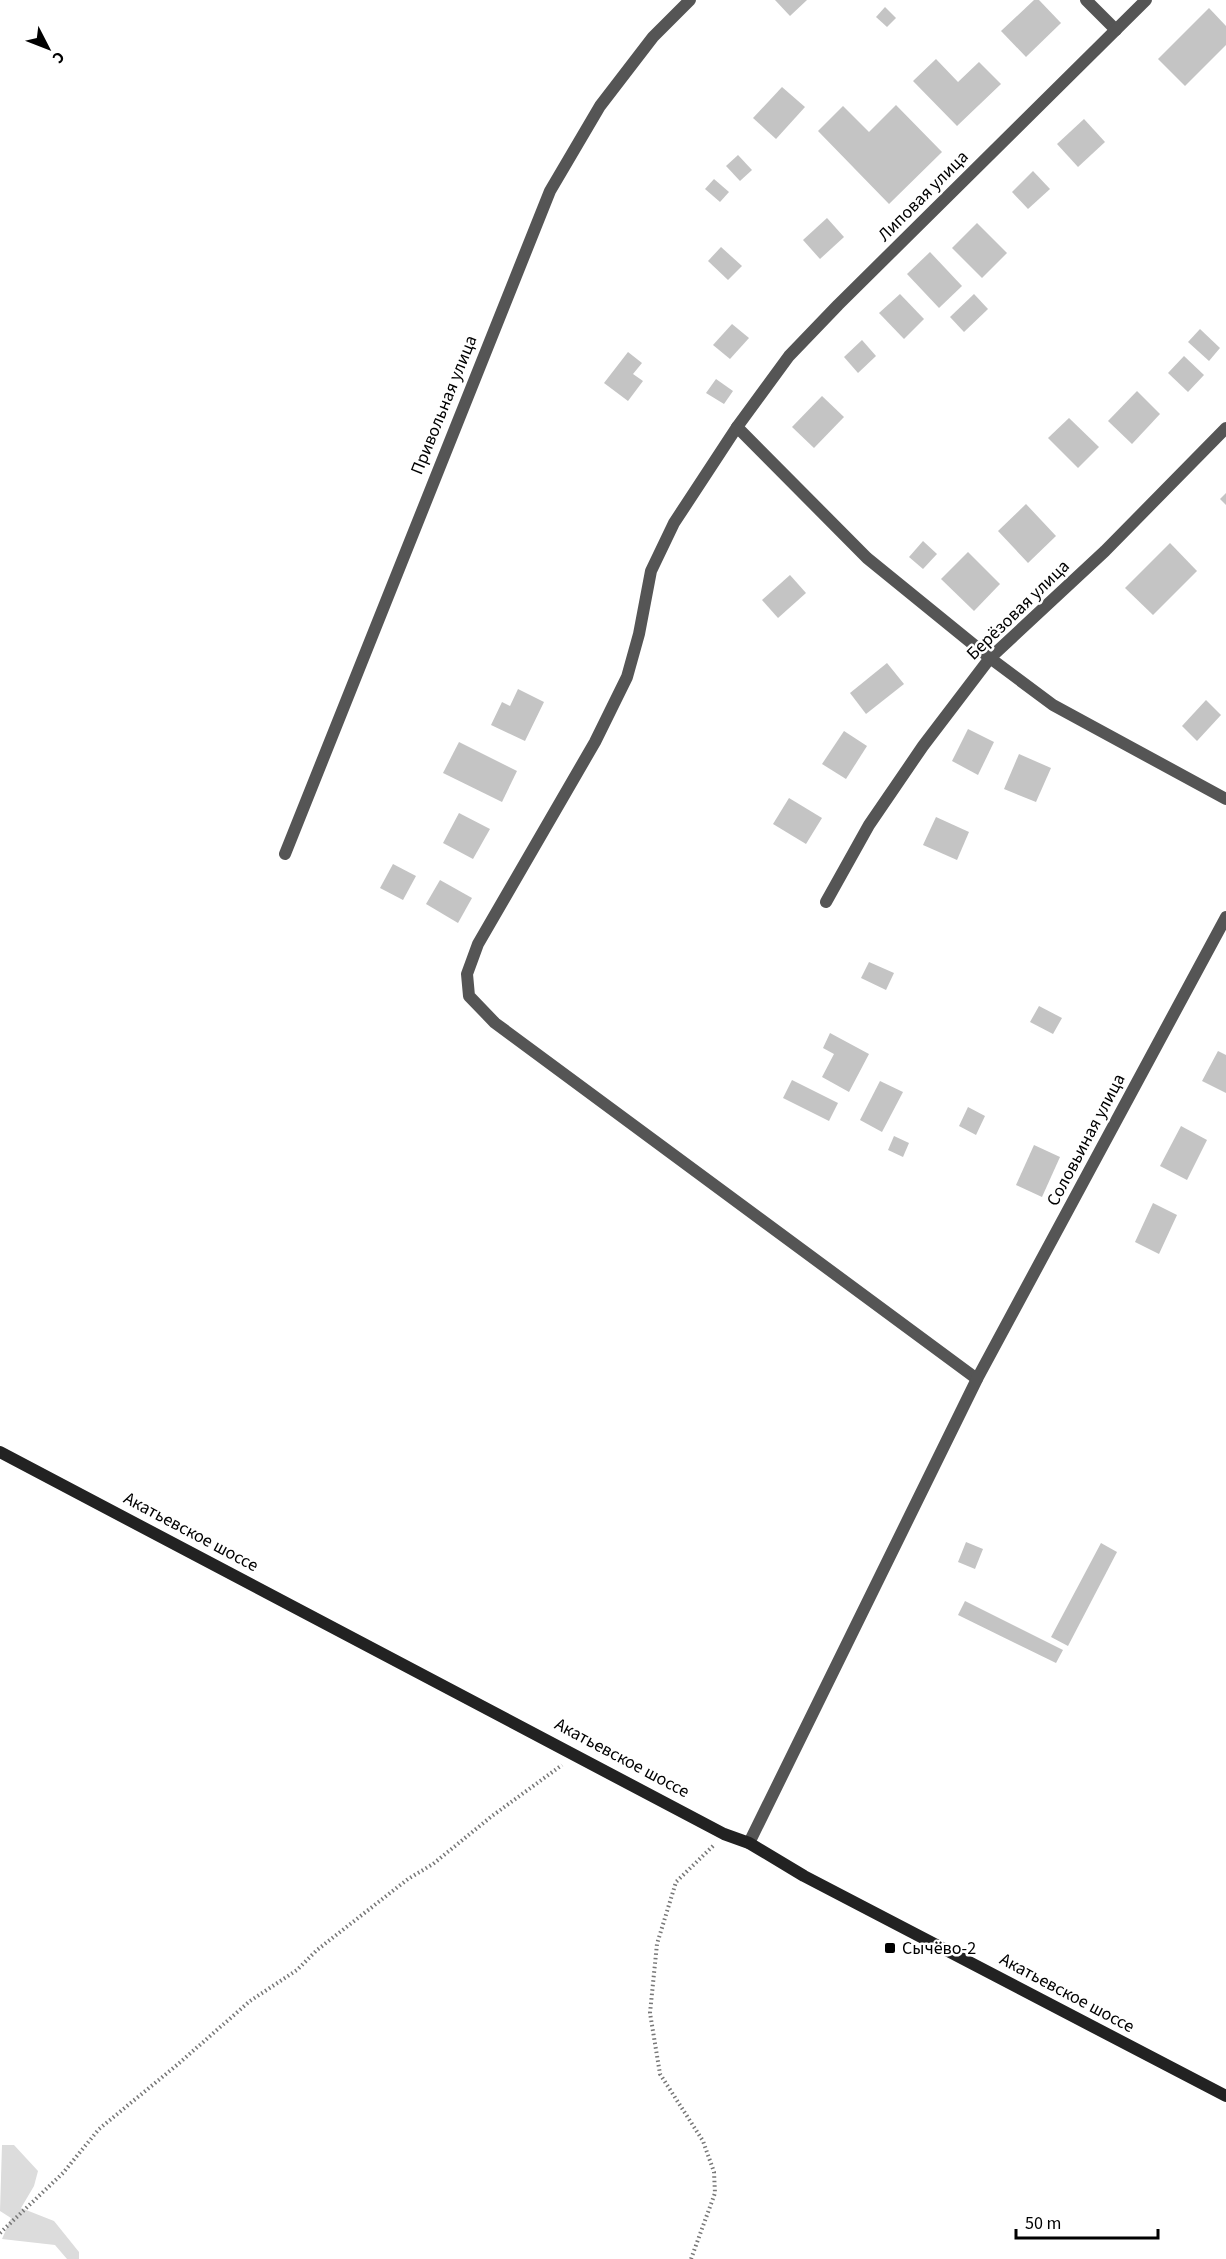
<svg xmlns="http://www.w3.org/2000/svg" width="1226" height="2259" viewBox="0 0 1226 2259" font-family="'Source Sans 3',sans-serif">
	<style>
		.green { fill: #dcdcdc }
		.building { fill: #c4c4c4 }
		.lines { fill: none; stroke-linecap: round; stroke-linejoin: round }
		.path { stroke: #777; stroke-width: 4; stroke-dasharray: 1.5 3; stroke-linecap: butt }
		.street { stroke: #555; stroke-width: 12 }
		.secondary { stroke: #222; stroke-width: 12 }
		.poi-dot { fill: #000; stroke: #fff; stroke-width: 2 }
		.labels { text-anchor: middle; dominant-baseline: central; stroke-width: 5; stroke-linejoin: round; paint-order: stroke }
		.street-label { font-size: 18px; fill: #000; stroke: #fff }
		.poi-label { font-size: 18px; fill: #000; stroke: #fff; text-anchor: start }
	</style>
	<rect width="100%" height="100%" fill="#fff"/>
	<!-- green -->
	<polygon class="green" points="2,2145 14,2145 38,2171 34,2186 21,2208 54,2221 79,2252 79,2259 67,2259 55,2245 2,2239 11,2218 0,2211"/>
	<!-- building -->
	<g class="building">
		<polygon points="775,0 807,0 790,16"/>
		<polygon points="1034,0 1039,0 1061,23 1026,57 1001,31"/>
		<polygon points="885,7 896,18 887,27 876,17"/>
		<polygon points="1209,8 1226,26 1226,45 1185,86 1158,59"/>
		<polygon points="936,59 958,82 979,62 1001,84 957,126 913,81"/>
		<polygon points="782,87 805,107 776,139 753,118"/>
		<polygon points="896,105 942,152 889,204 818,131 843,106 869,132"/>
		<polygon points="1084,119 1105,142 1078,167 1057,144"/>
		<polygon points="738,155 752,170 740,181 726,166"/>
		<polygon points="1033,171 1050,189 1028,209 1012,192"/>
		<polygon points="714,179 729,192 720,202 705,189"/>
		<polygon points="827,218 844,237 820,259 803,240"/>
		<polygon points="977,223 1007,253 982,278 952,248"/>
		<polygon points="721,247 742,266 728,280 708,261"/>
		<polygon points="930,252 962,286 939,308 907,274"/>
		<polygon points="900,294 924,319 904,339 879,313"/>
		<polygon points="974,294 988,309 964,332 950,317"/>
		<polygon points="732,324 749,338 730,359 713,345"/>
		<polygon points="1200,329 1220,348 1209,361 1188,342"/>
		<polygon points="862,340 876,356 858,373 844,357"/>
		<polygon points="628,352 642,363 633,374 643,381 628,401 604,383"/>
		<polygon points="1184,356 1204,375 1188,392 1168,373"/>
		<polygon points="716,379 733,391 724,404 706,393"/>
		<polygon points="1137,391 1160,414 1132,444 1108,421"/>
		<polygon points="822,396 844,417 814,448 792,427"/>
		<polygon points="1069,418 1099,447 1078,468 1048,438"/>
		<polygon points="1226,493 1226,505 1220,499"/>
		<polygon points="1026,504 1056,536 1028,563 998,531"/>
		<polygon points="923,541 937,554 923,569 909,557"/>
		<polygon points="1170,543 1197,571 1153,615 1125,588"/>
		<polygon points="968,552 1000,584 974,611 941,579"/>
		<polygon points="790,575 806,593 778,618 762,600"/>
		<polygon points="887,663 904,684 866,714 850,693"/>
		<polygon points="518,689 544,702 525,741 491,725 502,702 510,706"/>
		<polygon points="1206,700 1221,715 1197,741 1182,726"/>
		<polygon points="968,729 994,742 978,775 952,761"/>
		<polygon points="844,731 867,746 846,779 822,764"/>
		<polygon points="459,742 517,771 502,802 443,773"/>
		<polygon points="1019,754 1051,768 1036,802 1004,789"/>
		<polygon points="789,798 822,818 806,844 773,824"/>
		<polygon points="459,813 490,829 473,859 443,843"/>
		<polygon points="936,817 969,832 957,860 923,845"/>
		<polygon points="393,864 416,876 403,900 380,888"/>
		<polygon points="440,880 472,898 458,923 426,904"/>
		<polygon points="869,962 894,973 886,990 861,978"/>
		<polygon points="1039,1006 1062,1018 1053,1034 1030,1022"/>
		<polygon points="830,1033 869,1054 849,1092 822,1077 834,1054 823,1048"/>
		<polygon points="1218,1051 1226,1055 1226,1093 1202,1081"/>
		<polygon points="792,1080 838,1103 829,1121 783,1098"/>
		<polygon points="880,1081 903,1092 882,1132 860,1120"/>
		<polygon points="968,1107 985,1116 976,1135 959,1126"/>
		<polygon points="1181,1126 1207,1140 1187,1180 1160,1166"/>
		<polygon points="894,1136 909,1143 903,1157 888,1150"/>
		<polygon points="1034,1145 1060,1157 1042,1197 1016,1185"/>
		<polygon points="1153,1203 1177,1215 1159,1254 1135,1242"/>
		<polygon points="966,1542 983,1549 975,1569 958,1562"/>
		<polygon points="1101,1543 1117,1552 1068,1646 1051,1637"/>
		<polygon points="965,1601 1063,1650 1056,1663 958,1615"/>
	</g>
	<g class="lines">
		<!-- path -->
		<g class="path">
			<polyline points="0,2233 63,2173 99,2129 177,2065 250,2001 297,1970 317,1950 408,1879 433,1864 492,1816 562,1765"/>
			<polyline points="691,2259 715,2193 714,2172 703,2141 660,2074 650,2013 657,1944 676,1882 714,1845"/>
		</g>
		<!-- street -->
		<g class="street">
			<polyline points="1086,0 1116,30"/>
			<polyline points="737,427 867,558 990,658 1053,705 1226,799"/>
			<polyline points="285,854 550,191 600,106 653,37 690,0"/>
			<polyline points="826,902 869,825 923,746 990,658 1105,551 1226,428"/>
			<polyline points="977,1379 495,1023 469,996 467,974 478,944 595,742 627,677 639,634 651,571 674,523 737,427 789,356 838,305 1146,0"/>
			<polyline points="749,1843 977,1379 1226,917"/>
		</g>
		<!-- secondary -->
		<polyline class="secondary" points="0,1452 724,1834 749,1843 804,1876 1226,2096"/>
	</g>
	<!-- markers -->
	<rect class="poi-dot" x="884" y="1942" width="12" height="12" rx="3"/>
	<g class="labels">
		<!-- street labels -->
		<g class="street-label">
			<text transform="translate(923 196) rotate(-45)">Липовая улица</text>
			<text transform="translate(444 405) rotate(-68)">Привольная улица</text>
			<text transform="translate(1018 610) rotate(-44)">Берёзовая улица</text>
			<text transform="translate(1086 1140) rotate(-62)">Соловьиная улица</text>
			<text transform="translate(191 1532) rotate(28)">Акатьевское шоссе</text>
			<text transform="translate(622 1758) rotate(28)">Акатьевское шоссе</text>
			<text transform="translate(1067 1993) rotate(28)">Акатьевское шоссе</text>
		</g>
		<!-- poi labels -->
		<g class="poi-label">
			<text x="902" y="1948">Сычёво-2</text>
		</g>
	</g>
	<!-- north arrow -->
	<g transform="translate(48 48) rotate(132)" stroke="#ffffff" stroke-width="4.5" paint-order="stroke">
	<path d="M0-4.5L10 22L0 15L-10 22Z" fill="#000000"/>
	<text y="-9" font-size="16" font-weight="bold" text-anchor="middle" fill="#000000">С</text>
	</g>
	<!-- scale -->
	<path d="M1016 2229v9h142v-9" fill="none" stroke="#000000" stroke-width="3"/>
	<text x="1025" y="2229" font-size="18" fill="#000000" stroke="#ffffff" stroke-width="4.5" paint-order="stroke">50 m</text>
</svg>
